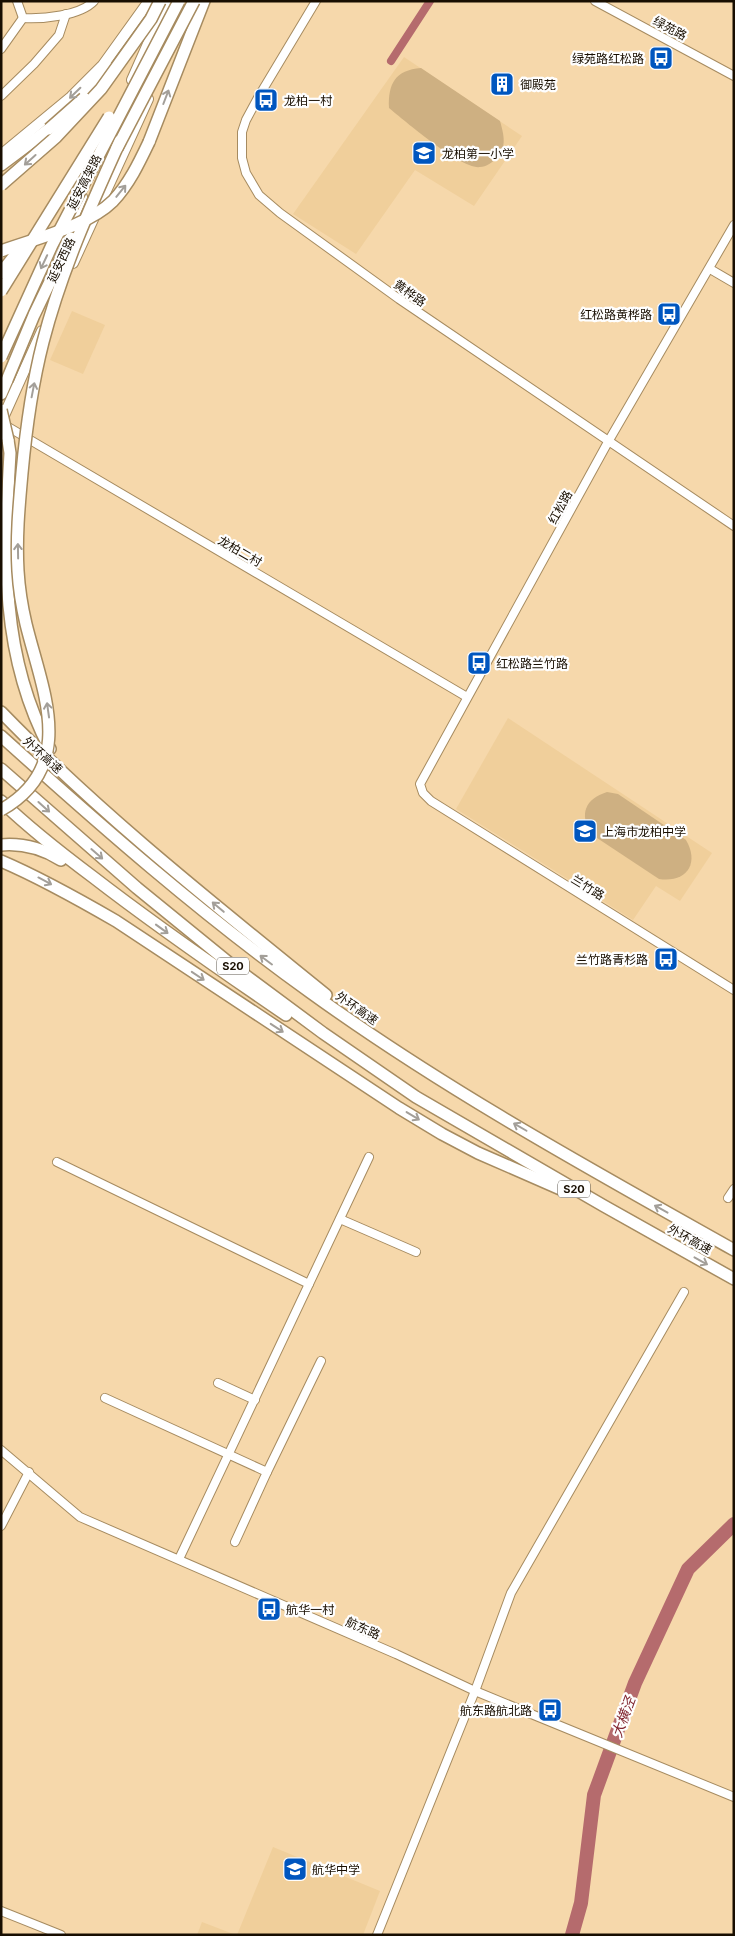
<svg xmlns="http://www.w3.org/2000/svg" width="735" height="1936" viewBox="0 0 735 1936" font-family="Inter,'Noto Sans SC',sans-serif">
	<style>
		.built { fill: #f0cf9b }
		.green { fill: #ceb082 }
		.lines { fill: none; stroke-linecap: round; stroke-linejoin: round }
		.canal { stroke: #b56b6d; stroke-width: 8 }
		.river { stroke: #b56b6d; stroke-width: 14 }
		.minor-casing { stroke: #a68b60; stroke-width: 10 }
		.major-casing { stroke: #a68b60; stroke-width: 12 }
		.highway-casing { stroke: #a68b60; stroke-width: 14 }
		.minor { stroke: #fff; stroke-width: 8 }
		.major { stroke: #fff; stroke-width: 10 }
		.highway { stroke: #fff; stroke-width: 11 }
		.highway-bridge-casing { stroke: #a68b60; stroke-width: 14; stroke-linecap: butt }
		.highway-bridge { stroke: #fff; stroke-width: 11 }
		.oneway { stroke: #a39f99 }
		.labels { text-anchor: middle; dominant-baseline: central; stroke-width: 4.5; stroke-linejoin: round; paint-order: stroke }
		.shield { fill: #fefefe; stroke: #5d564d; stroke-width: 1 }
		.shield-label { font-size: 11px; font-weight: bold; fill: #180e01 }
		.street-label { font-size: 12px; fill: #180e01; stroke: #fefefe }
		.poi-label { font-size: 12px; fill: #180e01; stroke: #fefefe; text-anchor: start }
		.water-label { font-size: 14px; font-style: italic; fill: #822731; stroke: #fefefe }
	</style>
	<rect width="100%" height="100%" fill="#f6d8ab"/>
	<!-- built -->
	<g class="built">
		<polygon points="404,57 522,136 474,206 415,170 356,254 293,214"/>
		<polygon points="72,311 105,325 83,374 50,360"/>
		<polygon points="508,718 712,853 680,901 656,886 633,920 456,809"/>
		<polygon points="273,1847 380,1891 363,1935 237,1935"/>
		<polygon points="202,1922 236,1935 197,1935"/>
	</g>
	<!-- green -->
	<g class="green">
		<path d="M421 68 500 121C504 135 507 147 497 158 493 162 486 167 480 167 462 170 405 121 389 108 388 84 395 70 421 68Z"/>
		<path d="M607 792 618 794 686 840C700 864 686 883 659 879L591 834C579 814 585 799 607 792Z"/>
	</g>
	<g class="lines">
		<!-- canal -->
		<polyline class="canal" points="391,61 430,1"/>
		<!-- river -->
		<polyline class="river" points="572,1935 581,1903 594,1795 635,1683 688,1569 734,1524"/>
		<!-- minor casing -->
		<g class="minor-casing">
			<g id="minor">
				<path d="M17 1 23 18C43 19 80 16 94 1"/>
				<polyline points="316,1 259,96 246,120 242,132 242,158 246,173 259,195 280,213 399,299 734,526"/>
				<polyline points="595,1 734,76"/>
				<polyline points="1,49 23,18"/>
				<polyline points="1,96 34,64 59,35 66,14"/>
				<polyline points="734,225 608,442 420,784 423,793 431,801 734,990"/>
				<polyline points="710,269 734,283"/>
				<polyline points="3,424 467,697"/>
				<polyline points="57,1162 309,1284"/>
				<polyline points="728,1198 734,1189"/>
				<polyline points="340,1219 416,1252"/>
				<polyline points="218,1383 255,1400"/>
				<polyline points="105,1398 267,1472 235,1542"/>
				<polyline points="1,1450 80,1517 396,1654 475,1691 734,1797"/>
				<polyline points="267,1472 321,1361"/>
				<polyline points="1,1526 29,1472"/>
				<polyline points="179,1559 369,1157"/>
				<polyline points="1,1911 61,1935"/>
				<polyline points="377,1935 475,1691 511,1593 684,1292"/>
			</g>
		</g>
		<!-- major casing -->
		<g class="major-casing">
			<g id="major">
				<polyline points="132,80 167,1"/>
				<polyline points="78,103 111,68"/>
				<polyline points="1,155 71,97 103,65 149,1"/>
				<polyline points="59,250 82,197"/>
				<polyline points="73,263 148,99"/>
				<polyline points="2,420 42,331"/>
			</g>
		</g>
		<!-- highway casing -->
		<g class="highway-casing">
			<g id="highway">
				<polyline points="149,142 204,1"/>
				<polyline points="1,165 49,129"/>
				<polyline points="1,394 7,380"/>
				<path d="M8 440 10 453C4 559 0 655 50 749"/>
				<path d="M1 712C101 815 215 905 326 995"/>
				<path d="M1 736C101 826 201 914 310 992 444 1089 590 1169 734 1250"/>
				<polyline points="1,769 137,888 234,967 323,1033 416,1097 604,1206 734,1279"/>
				<path d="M1 801C30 829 61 853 93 877 155 925 220 970 286 1015"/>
				<path d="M1 845C23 843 43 849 61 860"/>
				<path d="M1 861C41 878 78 899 116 921L399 1108 442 1134 478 1153 565 1191"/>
			</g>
		</g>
		<!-- minor -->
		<use href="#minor" class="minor"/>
		<!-- major -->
		<use href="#major" class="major"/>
		<!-- highway -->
		<use href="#highway" class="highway"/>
		<!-- highway-bridge casing -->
		<g class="highway-bridge-casing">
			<g id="highway-bridge">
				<polyline points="49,129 84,98"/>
				<polyline points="117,148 194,1"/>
				<polyline points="1,185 56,137 101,89 151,19 160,1"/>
				<path d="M1 251C34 239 88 226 113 201 129 184 139 163 149 142"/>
				<polyline points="1,273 19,250"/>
				<polyline points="1,291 109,117"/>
				<polyline points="1,357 52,245 179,1"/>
				<polyline points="7,380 34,315 71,238"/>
				<polyline points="1,410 8,440"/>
				<path d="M1 810C79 766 42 690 26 624 22 607 19 588 18 571 16 538 19 506 22 473 26 429 32 385 43 342 61 272 90 207 120 141"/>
			</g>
		</g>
		<!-- highway-bridge -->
		<use href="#highway-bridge" class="highway-bridge"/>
	</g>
	<!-- one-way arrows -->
	<defs><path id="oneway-shaft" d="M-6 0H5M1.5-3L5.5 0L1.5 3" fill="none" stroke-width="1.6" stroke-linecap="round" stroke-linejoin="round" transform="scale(1.25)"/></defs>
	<g class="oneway">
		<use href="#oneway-shaft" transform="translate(75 93) rotate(136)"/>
		<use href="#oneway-shaft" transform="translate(166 97) rotate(-69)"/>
		<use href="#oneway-shaft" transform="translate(30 160) rotate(138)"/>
		<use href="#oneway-shaft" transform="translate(121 191) rotate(-51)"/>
		<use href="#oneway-shaft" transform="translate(44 262) rotate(115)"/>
		<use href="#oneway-shaft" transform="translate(33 390) rotate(-79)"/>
		<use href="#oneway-shaft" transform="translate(18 551) rotate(-91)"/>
		<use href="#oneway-shaft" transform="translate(48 710) rotate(-98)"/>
		<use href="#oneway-shaft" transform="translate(44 807) rotate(42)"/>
		<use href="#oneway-shaft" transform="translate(97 854) rotate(41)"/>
		<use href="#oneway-shaft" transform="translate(45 881) rotate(28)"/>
		<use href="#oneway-shaft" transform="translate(218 907) rotate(-140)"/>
		<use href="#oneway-shaft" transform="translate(162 929) rotate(36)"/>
		<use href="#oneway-shaft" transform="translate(266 960) rotate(-143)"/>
		<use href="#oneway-shaft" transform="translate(198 976) rotate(34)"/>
		<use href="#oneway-shaft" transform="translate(277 1028) rotate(33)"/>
		<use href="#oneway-shaft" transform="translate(413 1116) rotate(31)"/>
		<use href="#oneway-shaft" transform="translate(520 1127) rotate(-150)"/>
		<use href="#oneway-shaft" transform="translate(661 1209) rotate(-151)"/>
		<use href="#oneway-shaft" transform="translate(701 1261) rotate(29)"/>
	</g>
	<!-- icons -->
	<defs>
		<g id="bus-square" transform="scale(1.25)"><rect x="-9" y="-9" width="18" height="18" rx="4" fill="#0056bf" stroke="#fefefe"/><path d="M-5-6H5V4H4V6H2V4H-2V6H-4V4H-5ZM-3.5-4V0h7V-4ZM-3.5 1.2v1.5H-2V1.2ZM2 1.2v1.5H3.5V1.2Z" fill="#fff"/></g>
		<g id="building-square" transform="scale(1.25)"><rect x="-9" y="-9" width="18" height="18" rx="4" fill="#0056bf" stroke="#fefefe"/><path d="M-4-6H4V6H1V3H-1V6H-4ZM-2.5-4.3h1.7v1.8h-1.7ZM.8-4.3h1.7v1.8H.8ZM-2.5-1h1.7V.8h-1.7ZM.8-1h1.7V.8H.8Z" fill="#fff"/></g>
		<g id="school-square" transform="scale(1.25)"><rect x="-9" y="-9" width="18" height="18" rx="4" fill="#0056bf" stroke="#fefefe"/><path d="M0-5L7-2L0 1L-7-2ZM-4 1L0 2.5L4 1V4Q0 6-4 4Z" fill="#fff"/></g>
	</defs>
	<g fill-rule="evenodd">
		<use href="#bus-square" x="661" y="58"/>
		<use href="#building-square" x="502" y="84"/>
		<use href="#bus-square" x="266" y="100"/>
		<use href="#school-square" x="424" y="153"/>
		<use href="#bus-square" x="669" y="314"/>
		<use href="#bus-square" x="479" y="663"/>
		<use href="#school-square" x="585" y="831"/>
		<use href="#bus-square" x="666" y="959"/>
		<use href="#bus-square" x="269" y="1609"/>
		<use href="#bus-square" x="550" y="1710"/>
		<use href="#school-square" x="295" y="1869"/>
	</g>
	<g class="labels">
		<!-- shield labels -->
		<g class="shield">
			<rect x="217" y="957.5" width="32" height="17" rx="4"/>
			<rect x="558" y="1180.5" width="32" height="17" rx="4"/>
		</g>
		<g class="shield-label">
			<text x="233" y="966">S20</text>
			<text x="574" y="1189">S20</text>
		</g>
		<!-- street labels -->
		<g class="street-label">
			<text transform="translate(670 28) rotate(28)">绿苑路</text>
			<text transform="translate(84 182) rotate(-63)">延安高架路</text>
			<text transform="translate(61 260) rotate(-65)">延安西路</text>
			<text transform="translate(410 293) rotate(35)">黄桦路</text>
			<text transform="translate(560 507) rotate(-61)">红松路</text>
			<text transform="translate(240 551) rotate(30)">龙柏二村</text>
			<text transform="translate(43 755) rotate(42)">外环高速</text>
			<text transform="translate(588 887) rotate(32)">兰竹路</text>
			<text transform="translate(357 1008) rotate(35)">外环高速</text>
			<text transform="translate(690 1239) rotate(29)">外环高速</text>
			<text transform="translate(363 1628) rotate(24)">航东路</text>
		</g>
		<!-- poi labels -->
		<g class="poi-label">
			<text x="644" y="58" text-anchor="end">绿苑路红松路</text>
			<text x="520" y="84">御殿苑</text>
			<text x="284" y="100">龙柏一村</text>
			<text x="442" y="153">龙柏第一小学</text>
			<text x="652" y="314" text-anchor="end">红松路黄桦路</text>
			<text x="496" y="663">红松路兰竹路</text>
			<text x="602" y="831">上海市龙柏中学</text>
			<text x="648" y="959" text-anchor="end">兰竹路青杉路</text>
			<text x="286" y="1609">航华一村</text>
			<text x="532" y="1710" text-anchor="end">航东路航北路</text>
			<text x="312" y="1869">航华中学</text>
		</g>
		<!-- water labels -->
		<g class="water-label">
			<text transform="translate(623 1717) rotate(-70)">大横泾</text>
		</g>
	</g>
	<!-- border -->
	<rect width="735" height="1936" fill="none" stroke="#180e01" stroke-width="5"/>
</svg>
